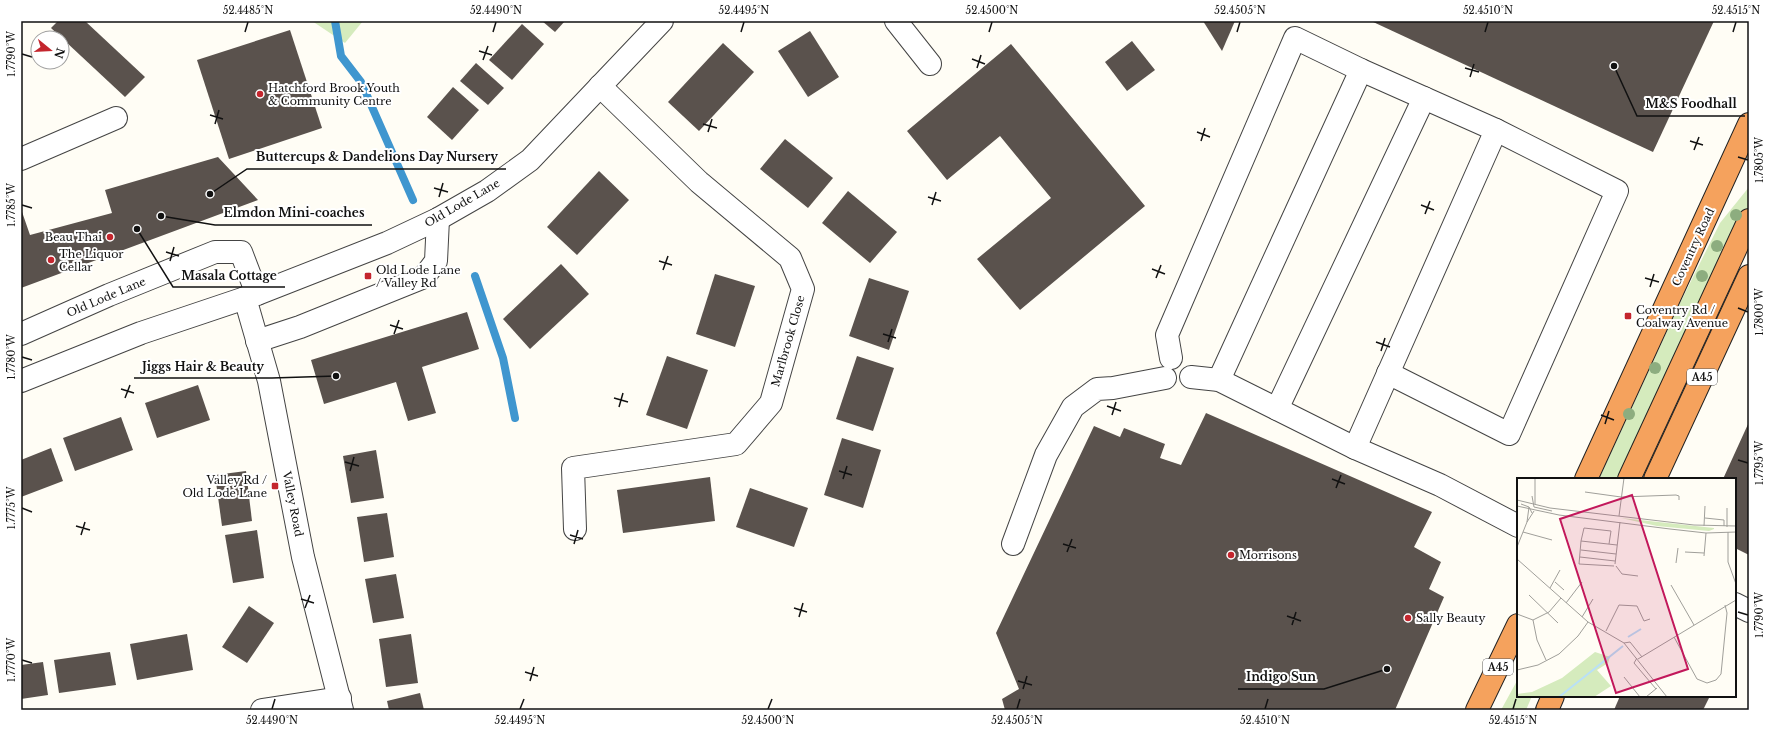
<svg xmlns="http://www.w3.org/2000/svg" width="1770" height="731" viewBox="0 0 1770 731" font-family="'Libre Baskerville',serif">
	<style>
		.green { fill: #d5ebbd }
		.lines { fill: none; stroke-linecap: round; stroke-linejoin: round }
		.stream { stroke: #3f96cf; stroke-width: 8 }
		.building { fill: #5a524d }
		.minor-casing { stroke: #444; stroke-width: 24 }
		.highway-casing { stroke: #222; stroke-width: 24 }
		.minor { stroke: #fff; stroke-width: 22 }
		.highway { stroke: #f5a25d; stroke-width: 22 }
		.tree { fill: #8dad7f }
		.ticks { fill: none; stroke: #111; stroke-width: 1.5 }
		.poi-dot { fill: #c4262e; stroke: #fff; stroke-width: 1.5 }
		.labels { text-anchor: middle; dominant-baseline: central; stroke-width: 4; stroke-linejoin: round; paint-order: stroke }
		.shield { fill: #fff; stroke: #585858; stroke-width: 1 }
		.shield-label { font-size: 10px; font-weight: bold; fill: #111 }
		.poi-label { font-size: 11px; fill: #111; stroke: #fff; text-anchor: start }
		.street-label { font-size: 11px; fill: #111; stroke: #fff }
		.inset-river { fill: none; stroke: #b9e0f7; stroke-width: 2 }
		.inset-road { fill: none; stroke: #a09f9a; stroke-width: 1 }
		.view { fill: #c2185b; fill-opacity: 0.15; stroke: #c2185b; stroke-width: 2 }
		.inset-edge { fill: none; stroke: #111; stroke-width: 2 }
		.leader { fill: none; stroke: #111; stroke-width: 1.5 }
		.callout-dot { fill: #111; stroke: #fff; stroke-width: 1.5 }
		.callout-label { font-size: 12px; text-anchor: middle; font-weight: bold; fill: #111; stroke: #fff; stroke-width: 4; stroke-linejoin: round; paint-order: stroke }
		.neatline { fill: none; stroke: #111; stroke-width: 1.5 }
		.ticks-label { font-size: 10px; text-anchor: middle; fill: #111 }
	</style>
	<rect width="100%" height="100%" fill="#fffdf5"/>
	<!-- green -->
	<g class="green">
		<polygon points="312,21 363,21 345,43"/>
		<polygon points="1749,187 1749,213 1619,479 1599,479 1681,301 1720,223"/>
		<polygon points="1518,679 1518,696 1532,696 1526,710 1501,710"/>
	</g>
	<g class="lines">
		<!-- stream -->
		<g class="stream">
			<polyline points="335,21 341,56 361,82 413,200"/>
			<polyline points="475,276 503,358 515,418"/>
		</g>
	</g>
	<!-- building -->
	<g class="building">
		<polygon points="58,21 85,21 145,77 125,97 51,28"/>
		<polygon points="542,21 565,21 555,32"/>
		<polygon points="1203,21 1235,21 1222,51"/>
		<polygon points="1371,21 1714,21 1653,152"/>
		<polygon points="522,24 544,44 512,80 489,60"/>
		<polygon points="290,30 322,128 229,159 197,60"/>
		<polygon points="810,31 839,77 808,97 778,51"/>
		<polygon points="1132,41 1155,70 1127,91 1105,62"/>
		<polygon points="723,43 754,72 699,131 668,102"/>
		<polygon points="1011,44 1145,206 1020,310 977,259 1051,198 1000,136 947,180 907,131"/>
		<polygon points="476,63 504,88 488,105 460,81"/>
		<polygon points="453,87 479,110 452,140 427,117"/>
		<polygon points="785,139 833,178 808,208 760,169"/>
		<polygon points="218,157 258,200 21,288 21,209 30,235 112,213 105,190"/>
		<polygon points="599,171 629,200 577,255 547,227"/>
		<polygon points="848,191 897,232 870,263 822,223"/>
		<polygon points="561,264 589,294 530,349 503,319"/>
		<polygon points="715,274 755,286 735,347 696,334"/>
		<polygon points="869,278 909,291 889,350 849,336"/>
		<polygon points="467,312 479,349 422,367 436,413 408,421 396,382 324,404 311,360"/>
		<polygon points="667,356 708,370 687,429 646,415"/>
		<polygon points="857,356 894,368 873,431 836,419"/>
		<polygon points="198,385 210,420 157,438 145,403"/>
		<polygon points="1206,413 1432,512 1414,547 1441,562 1429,589 1444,597 1395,710 1005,710 1002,699 1019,689 996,633 1094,426 1120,437 1124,428 1165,444 1160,458 1181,465"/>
		<polygon points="121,417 133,450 75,471 63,438"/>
		<polygon points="1749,422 1749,555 1737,549 1735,553 1735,479 1723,479"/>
		<polygon points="842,438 881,450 863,508 824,495"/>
		<polygon points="51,448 63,481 21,497 21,460"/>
		<polygon points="376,450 384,498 351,503 343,456"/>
		<polygon points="246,471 252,521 222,526 215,475"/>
		<polygon points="710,477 715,521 623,533 617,490"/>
		<polygon points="750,488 808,508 794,547 736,527"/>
		<polygon points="387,513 394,557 364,562 357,517"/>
		<polygon points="257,530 264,578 233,583 225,535"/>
		<polygon points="396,574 404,618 373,623 365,579"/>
		<polygon points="249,606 274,623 247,663 222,647"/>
		<polygon points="187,634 193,670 137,680 130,644"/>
		<polygon points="411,634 418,683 386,687 379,639"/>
		<polygon points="110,652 116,685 59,693 54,660"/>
		<polygon points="43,662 48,695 21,699 21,665"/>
		<polygon points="420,693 424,710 389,710 387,701"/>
		<polygon points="1620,696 1710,696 1703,710 1614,710"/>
	</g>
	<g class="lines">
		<!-- minor casing -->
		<g class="minor-casing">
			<g id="minor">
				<polyline points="896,21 930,64"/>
				<polyline points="21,159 116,118"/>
				<polyline points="245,298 269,381 303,557 342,710"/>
				<polyline points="21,334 109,295 215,252 241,252 257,294"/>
				<polyline points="257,341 300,327 424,277 436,261 438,219"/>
				<polyline points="1171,358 1167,335 1295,38 1361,70 1496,130 1355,448"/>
				<polyline points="1388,373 1509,434 1617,191 1496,130"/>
				<polyline points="1191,377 1219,380 1355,448 1440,485 1518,526"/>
				<polyline points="1219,380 1361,70"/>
				<polyline points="21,381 141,333 257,294 387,243 438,219 487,191 530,160 662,21"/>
				<polyline points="1277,409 1424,98"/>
				<polyline points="575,529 573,468 736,444 771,403 803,289 790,258 699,182 600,86"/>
				<polyline points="1013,544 1046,455 1073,407 1097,389 1113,388 1165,378"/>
				<polyline points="1735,604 1749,611"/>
				<polyline points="262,710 340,698"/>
			</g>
		</g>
		<!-- highway casing -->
		<g class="highway-casing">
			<g id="highway">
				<polyline points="1586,479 1749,124"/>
				<polyline points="1629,479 1749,220"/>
				<polyline points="1655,479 1749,276"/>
				<polyline points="1477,710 1518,625"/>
				<polyline points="1547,710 1553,696"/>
			</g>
		</g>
		<!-- minor -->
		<use href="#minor" class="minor"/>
		<!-- highway -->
		<use href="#highway" class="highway"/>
	</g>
	<!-- trees -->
	<g class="tree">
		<circle cx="1736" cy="215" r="6"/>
		<circle cx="1717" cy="246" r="6"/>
		<circle cx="1702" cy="276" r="6"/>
		<circle cx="1655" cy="368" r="6"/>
		<circle cx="1629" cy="414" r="6"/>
	</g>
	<!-- ticks -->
	<path class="ticks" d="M245 32 248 22M493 32 496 22M741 32 744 22M989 32 992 22M1237 32 1240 22M1485 32 1488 22M1733 32 1736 22M479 51 492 55M22 54 32 57M972 59 985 64M483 60 488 46M977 68 981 55M1465 68 1479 72M1470 77 1474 64M210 115 223 119M215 124 219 110M703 124 717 128M708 132 712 119M1197 132 1210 137M1201 141 1205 128M1690 141 1703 145M1694 150 1699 137M1738 157 1748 160M434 188 448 192M439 197 443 183M928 197 941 201M22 205 32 208M932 205 936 192M1421 205 1434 210M1425 214 1430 201M166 252 179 256M170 261 174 247M659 261 672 265M1152 269 1165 274M663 270 668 256M1156 278 1161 265M1645 278 1659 282M1650 287 1654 274M1738 308 1748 312M390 325 403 329M394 334 399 320M883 334 896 338M888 342 892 329M1376 342 1390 347M1381 351 1385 338M22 357 32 360M121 389 134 393M125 398 130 385M614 398 628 402M1107 406 1121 411M619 407 623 393M1112 415 1116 402M1601 415 1614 420M1605 424 1609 411M1738 460 1748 463M345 462 359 466M350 471 354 457M839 471 852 475M843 479 847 466M1332 479 1345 484M1336 488 1341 475M22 508 32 512M76 526 90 530M81 535 85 522M570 535 583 539M574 544 578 530M1063 544 1076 548M1067 552 1072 539M301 599 314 603M305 608 310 595M794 608 807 612M1738 612 1748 615M1287 616 1301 621M799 617 803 603M1292 625 1296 612M22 660 32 663M525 672 538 676M530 681 534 667M1018 681 1032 685M1023 689 1027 676M272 709 275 699M520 709 524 699M768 709 772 699M1017 709 1020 699M1265 709 1268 699M1513 709 1516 699"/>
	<!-- markers -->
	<g class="poi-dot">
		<circle cx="260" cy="94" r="4"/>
		<circle cx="110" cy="237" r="4"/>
		<circle cx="51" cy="260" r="4"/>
		<rect x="364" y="272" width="8" height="8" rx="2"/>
		<rect x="1624" y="312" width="8" height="8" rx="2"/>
		<rect x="271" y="482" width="8" height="8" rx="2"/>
		<circle cx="1231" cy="555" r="4"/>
		<circle cx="1408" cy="618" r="4"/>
	</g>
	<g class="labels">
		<!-- shield labels -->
		<g class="shield">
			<rect x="1687" y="369" width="30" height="16" rx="3"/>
			<rect x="1483" y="659" width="30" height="16" rx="3"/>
		</g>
		<g class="shield-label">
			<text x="1702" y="377">A45</text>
			<text x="1498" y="667">A45</text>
		</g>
		<!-- poi labels -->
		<g class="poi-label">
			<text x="268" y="88">Hatchford Brook Youth<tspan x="268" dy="13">&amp; Community Centre</tspan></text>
			<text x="102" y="237" text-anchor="end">Beau Thai</text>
			<text x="59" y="254">The Liquor<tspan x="59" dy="13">Cellar</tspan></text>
			<text x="376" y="270">Old Lode Lane<tspan x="376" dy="13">/ Valley Rd</tspan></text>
			<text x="1636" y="310">Coventry Rd /<tspan x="1636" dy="13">Coalway Avenue</tspan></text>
			<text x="267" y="480" text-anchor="end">Valley Rd /<tspan x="267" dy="13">Old Lode Lane</tspan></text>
			<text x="1239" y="555">Morrisons</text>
			<text x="1416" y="618">Sally Beauty</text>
		</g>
		<!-- street labels -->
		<g class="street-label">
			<text transform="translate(462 203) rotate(-30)">Old Lode Lane</text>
			<text transform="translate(1693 247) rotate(-65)">Coventry Road</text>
			<text transform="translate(106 297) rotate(-23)">Old Lode Lane</text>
			<text transform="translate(788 341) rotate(-74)">Marlbrook Close</text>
			<text transform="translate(293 504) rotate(79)">Valley Road</text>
		</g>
	</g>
	<!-- overview -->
	<g transform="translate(1517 478)">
		<rect width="219" height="219" fill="#fffdf5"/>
		<path d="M104 40 197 50V51L192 53 140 48ZM78 174 93 179 91 185 80 192 94 208 77 219H0V216L15 214 45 200Z" fill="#d5ebbd"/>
		<path class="inset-river" d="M111 159 124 151M42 219 106 168"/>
		<path class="inset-road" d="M68 14 104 19 159 17 162 18V22M15 18 17 29 35 33M0 22 33 30 177 47 219 48M4 26 12 29 15 35M18 26V0M0 28 42 37 153 51 189 55 219 54M210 30V49M102 38 107 0M188 40 207 42V48M10 44 17 33M187 48 188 28M6 54 35 62M211 54V84L219 106M64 63 67 50 94 53 92 66M0 69 10 44 12 29M64 72 99 76M168 74 187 75M187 78 189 55M63 79 98 83M0 81 71 144 107 165 150 219M159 85 161 70M98 86 103 44M97 88 62 86 64 63 100 67M99 88 105 96 121 98M38 104 47 112M154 107 177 147M33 110 43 92M12 117 41 145M49 125 65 104M0 136 16 142 32 134 44 120M65 139 76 121M16 142 20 162 29 182M89 153 102 127 120 128 127 143 133 141M157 159 180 201 190 205 199 202 204 196 210 135 208 127M107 165 113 164 125 179M120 180 117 185 139 211M121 181 219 122M0 192 21 187 42 176 61 158 71 144M107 199 123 219M129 219 140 210"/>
		<path class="view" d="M115 17 171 191 99 215 43 41Z"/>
		<rect width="219" height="219" class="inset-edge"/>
	</g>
	<!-- callouts -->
	<path class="leader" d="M1614 66L1637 116H1745M210 194L247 169H506M161 216L215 225H372M137 229L173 287H285M336 376L272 378H134M1387 669L1324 689H1238"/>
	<g class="callout-dot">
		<circle cx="1614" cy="66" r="4"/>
		<circle cx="210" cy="194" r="4"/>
		<circle cx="161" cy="216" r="4"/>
		<circle cx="137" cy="229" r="4"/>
		<circle cx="336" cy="376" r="4"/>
		<circle cx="1387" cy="669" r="4"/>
	</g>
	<g class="callout-label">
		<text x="1691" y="108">M&amp;S Foodhall</text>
		<text x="377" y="161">Buttercups &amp; Dandelions Day Nursery</text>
		<text x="294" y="217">Elmdon Mini-coaches</text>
		<text x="229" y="280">Masala Cottage</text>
		<text x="203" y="371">Jiggs Hair &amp; Beauty</text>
		<text x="1281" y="681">Indigo Sun</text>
	</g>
	<!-- border -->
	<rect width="1770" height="731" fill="none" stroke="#ffffff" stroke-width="44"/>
	<!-- north arrow -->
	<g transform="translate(50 50) rotate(108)"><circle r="19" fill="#ffffff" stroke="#a0a0a0"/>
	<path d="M0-3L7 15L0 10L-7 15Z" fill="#c4262e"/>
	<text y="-6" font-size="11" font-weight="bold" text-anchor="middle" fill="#111111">N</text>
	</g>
	<rect x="22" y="22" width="1726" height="687" class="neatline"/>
	<g class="ticks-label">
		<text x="248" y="14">52.4485°N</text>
		<text x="496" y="14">52.4490°N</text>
		<text x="744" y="14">52.4495°N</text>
		<text x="992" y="14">52.4500°N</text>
		<text x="1240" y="14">52.4505°N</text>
		<text x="1488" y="14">52.4510°N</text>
		<text x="1736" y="14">52.4515°N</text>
		<text transform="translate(11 54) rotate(-90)" y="4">1.7790°W</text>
		<text transform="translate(1759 160) rotate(-90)" y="4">1.7805°W</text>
		<text transform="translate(11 205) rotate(-90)" y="4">1.7785°W</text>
		<text transform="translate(1759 312) rotate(-90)" y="4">1.7800°W</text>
		<text transform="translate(11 357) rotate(-90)" y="4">1.7780°W</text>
		<text transform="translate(1759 463) rotate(-90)" y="4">1.7795°W</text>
		<text transform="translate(11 508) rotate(-90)" y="4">1.7775°W</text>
		<text transform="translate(1759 615) rotate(-90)" y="4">1.7790°W</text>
		<text transform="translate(11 660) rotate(-90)" y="4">1.7770°W</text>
		<text x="272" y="724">52.4490°N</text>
		<text x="520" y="724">52.4495°N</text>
		<text x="768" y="724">52.4500°N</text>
		<text x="1017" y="724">52.4505°N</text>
		<text x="1265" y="724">52.4510°N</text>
		<text x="1513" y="724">52.4515°N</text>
	</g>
</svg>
